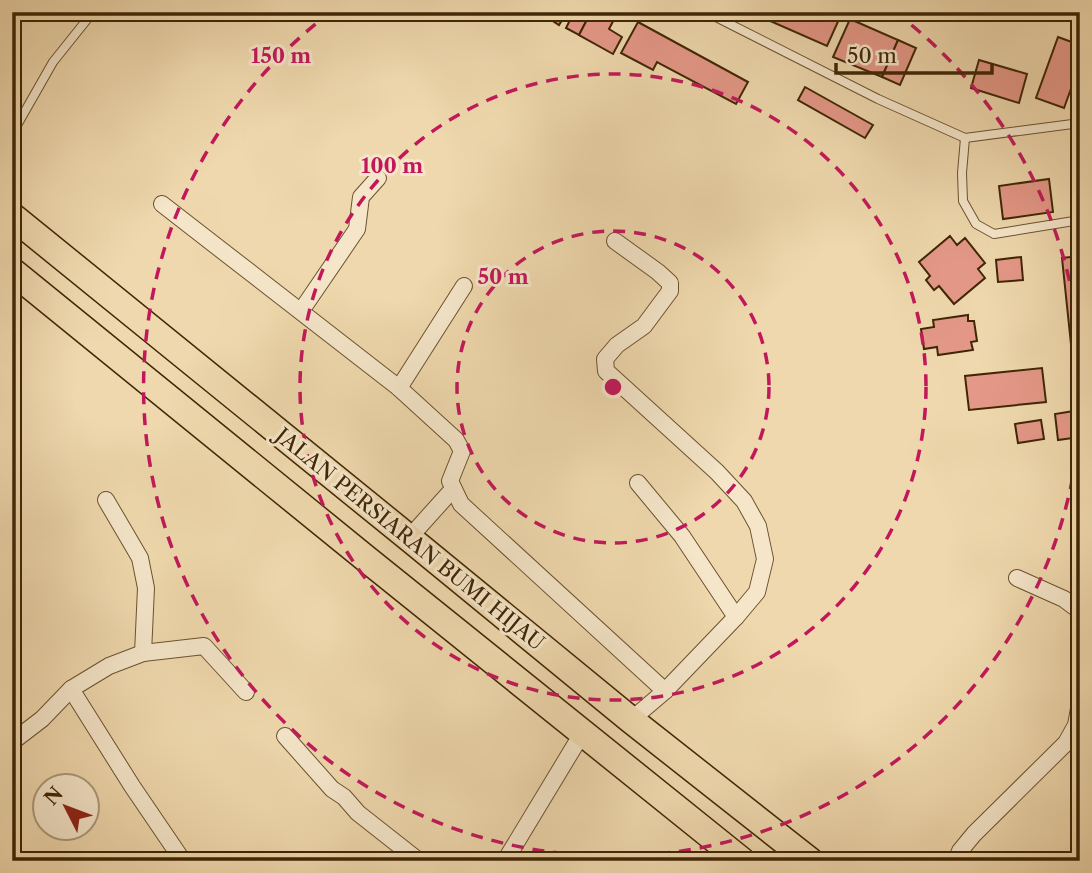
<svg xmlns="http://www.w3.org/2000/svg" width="1092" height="873" viewBox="0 0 1092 873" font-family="'Libre Caslon Text',serif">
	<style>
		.building { fill: #e59888; stroke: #3f2605; stroke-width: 2 }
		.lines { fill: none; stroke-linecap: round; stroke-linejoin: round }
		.lane-casing { stroke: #6b522f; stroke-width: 10 }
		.street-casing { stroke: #6b522f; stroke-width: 18 }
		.primary-casing { stroke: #3f2605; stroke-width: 29 }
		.lane { stroke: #f5e6ca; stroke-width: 8 }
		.street { stroke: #f5e6ca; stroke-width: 16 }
		.primary { stroke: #efd8ad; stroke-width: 26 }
		.ring { fill: none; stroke: #c2185b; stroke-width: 3.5; stroke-dasharray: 12 9 }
		.labels { text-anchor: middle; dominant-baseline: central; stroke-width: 6; stroke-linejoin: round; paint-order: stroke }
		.street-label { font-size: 21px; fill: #3f2605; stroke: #f5e6ca }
		.centre { fill: #c2185b; stroke: #f5e6ca; stroke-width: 3.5 }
		.ring-label { font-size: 21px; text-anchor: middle; font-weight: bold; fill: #c2185b; stroke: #f5e6ca; stroke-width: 6; stroke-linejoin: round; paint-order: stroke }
	</style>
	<rect width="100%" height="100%" fill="#efd8ad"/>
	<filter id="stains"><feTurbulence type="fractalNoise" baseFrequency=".00286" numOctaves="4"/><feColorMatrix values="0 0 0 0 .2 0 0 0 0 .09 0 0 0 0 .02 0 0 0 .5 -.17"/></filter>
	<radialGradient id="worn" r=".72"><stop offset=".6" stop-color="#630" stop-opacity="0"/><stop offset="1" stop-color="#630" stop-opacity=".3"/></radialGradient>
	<!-- building -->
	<g class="building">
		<polygon points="539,12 567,12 559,25"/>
		<polygon points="574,12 591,12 579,35 566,28"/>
		<polygon points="591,12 618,12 609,29 622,37 613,54 579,35"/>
		<polygon points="750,12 835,12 841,15 827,46"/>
		<polygon points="850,19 898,40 882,77 833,57"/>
		<polygon points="638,22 748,82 736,104 657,62 653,70 621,53"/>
		<polygon points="1058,37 1080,45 1080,64 1064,108 1036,98"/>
		<polygon points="898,40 916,48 900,85 882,77"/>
		<polygon points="979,60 1027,74 1019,103 971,88"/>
		<polygon points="805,87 873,125 865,138 798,100"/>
		<polygon points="1049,179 1053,212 1003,219 999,186"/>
		<polygon points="950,236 957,245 965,238 985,263 978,269 985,278 954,304 939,286 934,290 926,280 930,276 919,262"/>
		<polygon points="1080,256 1080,353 1072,354 1062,258"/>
		<polygon points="1021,257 1023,280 998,282 996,260"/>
		<polygon points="968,315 968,321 974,321 977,341 971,342 973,350 938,355 937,347 924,349 921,329 934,327 933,320"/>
		<polygon points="1042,368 1046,402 969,410 965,376"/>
		<polygon points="1080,410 1080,437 1058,440 1055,414"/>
		<polygon points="1041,420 1044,439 1018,443 1015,424"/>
	</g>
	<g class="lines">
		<!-- lane casing -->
		<g class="lane-casing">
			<g id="lane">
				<polyline points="706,12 878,99 965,138 1080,123"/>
				<polyline points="12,134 53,62 93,12"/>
				<polyline points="965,138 962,173 963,201 976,224 994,234 1080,220"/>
			</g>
		</g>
		<!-- street casing -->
		<g class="street-casing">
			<g id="street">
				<polyline points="162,204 399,388 456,440 462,451 450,481 461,504 665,691"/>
				<polyline points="615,241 658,272 670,283 670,291 644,326 617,345 605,359 606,371 717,472 744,501 758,526 765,559 757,592 736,617 665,691 631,720"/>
				<polyline points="301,311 357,229 361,197 378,178"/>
				<polyline points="399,388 464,286"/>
				<polyline points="638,483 682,536 736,617"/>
				<polyline points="106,500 140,558 146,588 143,653"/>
				<polyline points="409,538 453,489"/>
				<polyline points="1017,578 1064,599 1080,611"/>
				<polyline points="71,689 132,786 183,861"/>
				<polyline points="285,736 332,789 344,797 358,813 419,861"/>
				<polyline points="12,742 42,719 71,689 109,666 143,653 204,646 246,692"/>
				<polyline points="505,861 583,732"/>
				<polyline points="956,861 960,851 974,834 1066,743 1076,725 1080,703"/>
			</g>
		</g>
		<!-- primary casing -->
		<g class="primary-casing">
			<g id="primary">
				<polyline points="12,216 409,538 631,720 810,861"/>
				<polyline points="12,271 364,557 742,861"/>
			</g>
		</g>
		<!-- lane -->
		<use href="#lane" class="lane"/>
		<!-- street -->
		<use href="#street" class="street"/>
		<!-- primary -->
		<use href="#primary" class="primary"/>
	</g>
	<!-- distance rings -->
	<g class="ring">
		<circle cx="613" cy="387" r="156"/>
		<circle cx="613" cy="387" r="313"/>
		<path d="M1079 436A469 469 0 1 1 331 12M895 12A469 469 0 0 1 1079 338"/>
	</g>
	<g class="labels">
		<!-- street labels -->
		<g class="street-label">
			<text transform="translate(410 539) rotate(39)">JALAN PERSIARAN BUMI HIJAU</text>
		</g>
	</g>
	<circle cx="613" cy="387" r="10" class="centre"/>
	<g class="ring-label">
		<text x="281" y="63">150 m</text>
		<text x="392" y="173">100 m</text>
		<text x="503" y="284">50 m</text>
	</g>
	<!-- margin -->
	<rect width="1092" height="873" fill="none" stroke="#efd8ad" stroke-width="42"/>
	<rect x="14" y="14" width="1064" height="845" fill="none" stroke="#3f2605" stroke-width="3.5"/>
	<rect x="21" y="21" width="1050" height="831" fill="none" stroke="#3f2605" stroke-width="2"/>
	<!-- north arrow -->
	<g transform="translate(66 807) rotate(312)"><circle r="33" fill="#f5e6ca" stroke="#ac997b" stroke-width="2"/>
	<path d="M0-5L12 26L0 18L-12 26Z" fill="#8f2418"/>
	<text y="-10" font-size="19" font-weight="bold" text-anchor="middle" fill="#3f2605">N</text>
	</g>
	<!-- scale -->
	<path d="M836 63v10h156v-10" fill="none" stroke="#3f2605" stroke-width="3.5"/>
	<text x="847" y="63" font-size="21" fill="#3f2605" stroke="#f5e6ca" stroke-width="5" paint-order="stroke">50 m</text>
	<rect width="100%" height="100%" filter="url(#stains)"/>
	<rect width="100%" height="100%" fill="url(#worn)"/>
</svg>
